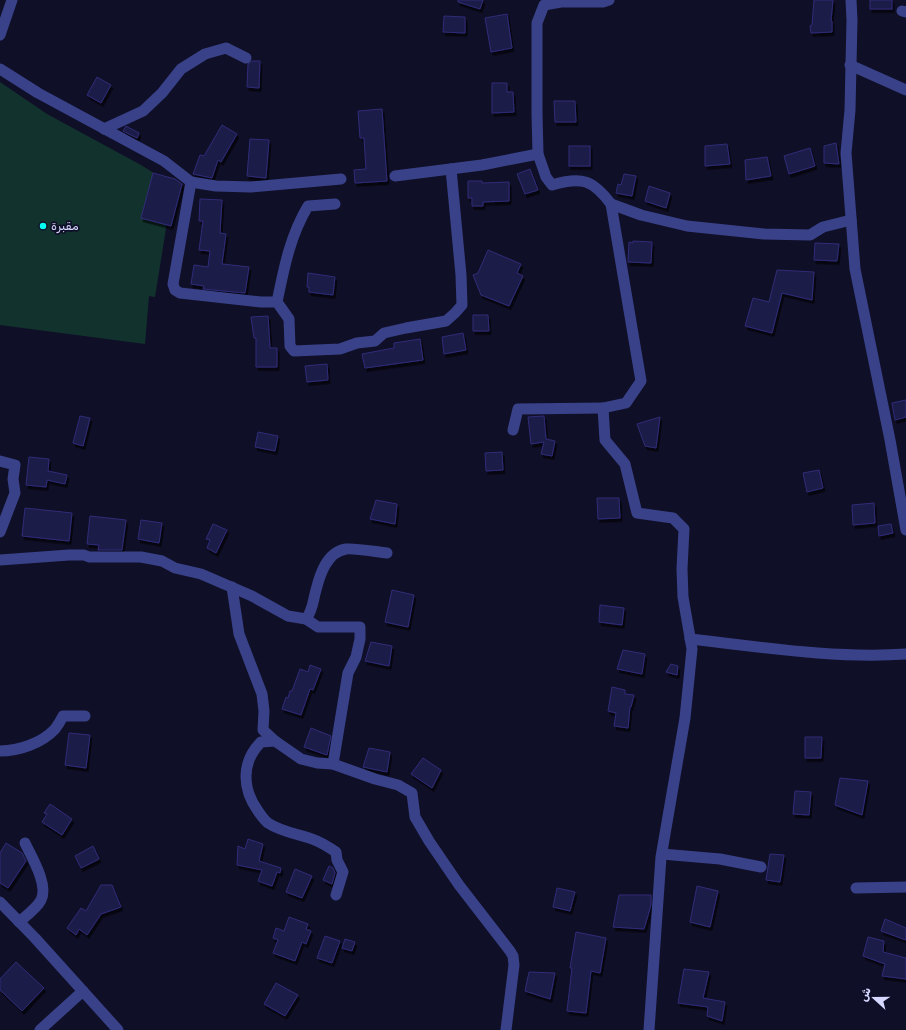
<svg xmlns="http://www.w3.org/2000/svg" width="906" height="1030" viewBox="0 0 906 1030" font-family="Rubik,'Noto Naskh Arabic',sans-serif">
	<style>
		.green { fill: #12332d }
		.building { fill: #1d1b4a; stroke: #302c77; filter: url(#shadow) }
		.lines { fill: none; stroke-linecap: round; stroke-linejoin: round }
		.minor { stroke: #394289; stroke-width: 11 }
		.poi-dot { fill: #03fff2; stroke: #100f28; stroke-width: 1.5 }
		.labels { text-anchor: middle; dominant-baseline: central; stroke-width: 3.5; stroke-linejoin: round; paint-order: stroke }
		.poi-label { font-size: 12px; fill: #d7d8ff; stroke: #100f28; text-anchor: start }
	</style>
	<defs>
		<filter id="shadow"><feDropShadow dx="2" dy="3.5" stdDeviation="0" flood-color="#0009"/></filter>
	</defs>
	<rect width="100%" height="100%" fill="#100f28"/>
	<!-- green -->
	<polygon class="green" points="0,82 47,114 141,165 173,185 155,297 149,296 145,344 0,325"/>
	<!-- building -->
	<g class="building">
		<polygon points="458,0 483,0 480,9 458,2"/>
		<polygon points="814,0 833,0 831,21 832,21 832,32 811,33 810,26 812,25"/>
		<rect x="870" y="0" width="22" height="9"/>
		<polygon points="507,14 512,48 491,52 485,18"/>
		<polygon points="444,16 465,17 465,33 443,32"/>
		<polygon points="252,61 260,61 259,88 247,87 248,64"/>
		<polygon points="97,77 111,85 101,103 87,95"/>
		<polygon points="492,83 507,83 507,92 513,92 514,112 492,113"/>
		<polygon points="554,101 575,101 576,122 555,122"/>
		<polygon points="382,109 387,181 355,183 354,170 366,169 364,138 360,138 358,111"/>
		<polygon points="222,125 237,134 221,162 218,160 212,178 193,174 200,155 204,156"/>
		<polygon points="126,126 139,133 137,138 123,131"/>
		<polygon points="250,139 269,140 266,178 247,176"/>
		<polygon points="836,143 839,164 824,163 824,146"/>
		<polygon points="727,144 730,164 705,166 705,146"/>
		<rect x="569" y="146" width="21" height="20"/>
		<polygon points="810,148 815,166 789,174 784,156"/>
		<polygon points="767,157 771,176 746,180 745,160"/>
		<polygon points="530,169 538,190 525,194 517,174"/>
		<polygon points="153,173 175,179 182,184 171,226 141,218"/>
		<polygon points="624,174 636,176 632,196 616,193 618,184 621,185"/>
		<polygon points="468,181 482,181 482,183 509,182 509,201 483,202 483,206 472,206 472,198 468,198"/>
		<polygon points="649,186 670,193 666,208 645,201"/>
		<polygon points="200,199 222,200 220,233 226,234 222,264 249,267 245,293 203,289 204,286 191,284 194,265 208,267 210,251 199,250 203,221 199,221"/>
		<polygon points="633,241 652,242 651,263 628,262 629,242 633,243"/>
		<polygon points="815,243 839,244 837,261 814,260"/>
		<polygon points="488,250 521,264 517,273 523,276 509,306 481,295 473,275 478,273"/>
		<polygon points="777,270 814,272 812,300 782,293 772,333 745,326 753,298 769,302"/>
		<polygon points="308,273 335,277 333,295 309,292 309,287 307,287"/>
		<polygon points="473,315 488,315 489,331 473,331"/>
		<polygon points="268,316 270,348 277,348 277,367 256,367 256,338 254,338 251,317"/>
		<polygon points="463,333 466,350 444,354 442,337"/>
		<polygon points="420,339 423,360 365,368 362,354 394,348 394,343"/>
		<polygon points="327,364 328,380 307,382 305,366"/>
		<polygon points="906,400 906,417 895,420 892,403"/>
		<polygon points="80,416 90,418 83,446 73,443"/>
		<polygon points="544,416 546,439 555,441 552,456 541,454 544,442 531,444 528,417"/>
		<polygon points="660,417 656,448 645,446 637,424"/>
		<polygon points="258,432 278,436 275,451 255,447"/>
		<polygon points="502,452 503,470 486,471 485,453"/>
		<polygon points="29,457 49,459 48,471 67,475 65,484 47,480 46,487 26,485"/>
		<polygon points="819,470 823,488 807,492 803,473"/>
		<polygon points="597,498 619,498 620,518 598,519"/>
		<polygon points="376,500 397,504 395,524 370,519"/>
		<polygon points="874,503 875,523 853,525 852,505"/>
		<polygon points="25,508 72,513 69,541 22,536"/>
		<polygon points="90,516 126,520 122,550 98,550 99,545 87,544"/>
		<polygon points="141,520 162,523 159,543 138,539"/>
		<polygon points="213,524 227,530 216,553 207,548 210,540 206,539"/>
		<polygon points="891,524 893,533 879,536 878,526"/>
		<polygon points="392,590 414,595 408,627 385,622"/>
		<polygon points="600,605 624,608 622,625 599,622"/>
		<polygon points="371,642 392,646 389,666 365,661"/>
		<polygon points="623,650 645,654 642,674 617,669"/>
		<polygon points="671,664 678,666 677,675 666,672"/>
		<polygon points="310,665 321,669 313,690 310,689 301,715 282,709 286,697 288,698 290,691 292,691 300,669 308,672"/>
		<polygon points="612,687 625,690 625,694 634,695 631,707 630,707 628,728 614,726 616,713 608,711"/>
		<polygon points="311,728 331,736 327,755 304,747"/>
		<polygon points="69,733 90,735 86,768 65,765"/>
		<polygon points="805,737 822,737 821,758 805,758"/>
		<polygon points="369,748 390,752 387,772 363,767"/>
		<polygon points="423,758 441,770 432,788 411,774"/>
		<polygon points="840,778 868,781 862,815 835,805"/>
		<polygon points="795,791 811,792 809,815 793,814"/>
		<polygon points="50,804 72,819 62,835 42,822 47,814 44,813"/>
		<polygon points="248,839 263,844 259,861 281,868 280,873 277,872 272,886 258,881 262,870 237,865 238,846 245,849"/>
		<polygon points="6,843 22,853 26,861 8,888 0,883 0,853"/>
		<polygon points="93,846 99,859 81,868 75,856"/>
		<polygon points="770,854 784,855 780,882 766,880"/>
		<polygon points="329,866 333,868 335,873 332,884 323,880"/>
		<polygon points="295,869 312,876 302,898 286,892"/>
		<polygon points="101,885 112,885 121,907 101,914 87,935 79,929 76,935 67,928 81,908 86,911"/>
		<polygon points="697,886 718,891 710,927 690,922"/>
		<polygon points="557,888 575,892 570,911 553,907"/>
		<polygon points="619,895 651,895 651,905 644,929 613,927"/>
		<polygon points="289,917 308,924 306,929 311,931 306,944 302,942 295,961 273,953 278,940 273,938 276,928 284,931"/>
		<polygon points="885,919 906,928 906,940 881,931"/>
		<polygon points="576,932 606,938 600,973 591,971 586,1013 567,1011 572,968 570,968"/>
		<polygon points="325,936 340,941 332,963 317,958"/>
		<polygon points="868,937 884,941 883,952 906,958 906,979 882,976 885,964 863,956"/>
		<polygon points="345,939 355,942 352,951 342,948"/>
		<polygon points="16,962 44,988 22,1011 0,990 0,979"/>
		<polygon points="684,969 709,972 703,998 725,1002 722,1021 707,1016 708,1007 678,1003"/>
		<polygon points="529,972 555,973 550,999 525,991"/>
		<polygon points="276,983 298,995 285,1016 264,1004"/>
	</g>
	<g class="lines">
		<!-- minor -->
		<g class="minor">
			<path d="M609 0 603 2H561L544 5 537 23V114L538 154 546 177 552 185C582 176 593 180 611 204L641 381 626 403 603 408 605 440 625 464 637 513 673 518 684 529 682 569 683 597 692 649 685 718 661 857 649 1030"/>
			<polyline points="851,0 852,20 850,110 846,153 855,269 890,440 906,530"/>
			<polyline points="902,11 906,12"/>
			<polyline points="0,35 12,0"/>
			<polyline points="850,65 906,90"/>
			<polyline points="0,69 38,93 164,161 191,182 216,186 251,187 341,179"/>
			<polyline points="104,129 143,111 162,93 181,69 205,54 226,48 246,58"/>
			<polyline points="395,176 482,165 538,154"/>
			<polyline points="191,182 173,284 175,290 180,293 261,302 277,302 289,319 290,346 294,351 340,349 357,343 375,341 384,333 406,328 446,321 455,313 462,305 461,275 451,169"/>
			<polyline points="611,204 641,215 687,226 764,234 810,235 823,227 851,220"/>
			<path d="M277 302C284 268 290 236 308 206L335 204"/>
			<polyline points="513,430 518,409 603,408"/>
			<polyline points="0,461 15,465 13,479 15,493 0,532"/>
			<path d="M0 560 69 555H84L89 557H141L162 561 175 568 201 574 252 596 288 616 306 619C313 610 313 600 316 590 320 574 327 552 346 549 355 548 377 552 387 553"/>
			<polyline points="232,587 239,634 262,694 264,711 263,730 275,741 301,759 317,763 333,764 375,779 398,785 412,793 415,817 429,841 459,885 510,951 513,956 514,965 506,1030"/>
			<polyline points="306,619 318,627 360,627 360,639 356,657 348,673 333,764"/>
			<path d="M690 639C761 647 836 659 906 654"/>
			<path d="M275 741 261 742C241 762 242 789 258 811 261 815 264 820 268 823 283 833 301 834 317 841 324 844 330 848 336 852L337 860 343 872 336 895"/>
			<path d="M0 751C19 751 42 743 55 729 58 725 61 720 63 716H85"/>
			<polyline points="662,854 720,859 761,867"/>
			<polyline points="856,888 906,887"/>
			<polyline points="0,902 35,938 118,1030"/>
			<path d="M19 922C26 916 37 908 41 900 49 885 31 856 25 843"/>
			<polyline points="40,1030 83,991"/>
		</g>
	</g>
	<!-- markers -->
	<circle class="poi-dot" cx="43" cy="226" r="4"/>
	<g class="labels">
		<!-- poi labels -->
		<g class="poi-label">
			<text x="51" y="226">مقبرة</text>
		</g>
	</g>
	<!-- north arrow -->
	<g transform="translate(874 998) rotate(291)" stroke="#100f28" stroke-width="3" paint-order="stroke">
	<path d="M0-3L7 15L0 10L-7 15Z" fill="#d7d8ff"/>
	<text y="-6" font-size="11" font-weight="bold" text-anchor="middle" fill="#d7d8ff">ش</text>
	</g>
</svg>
